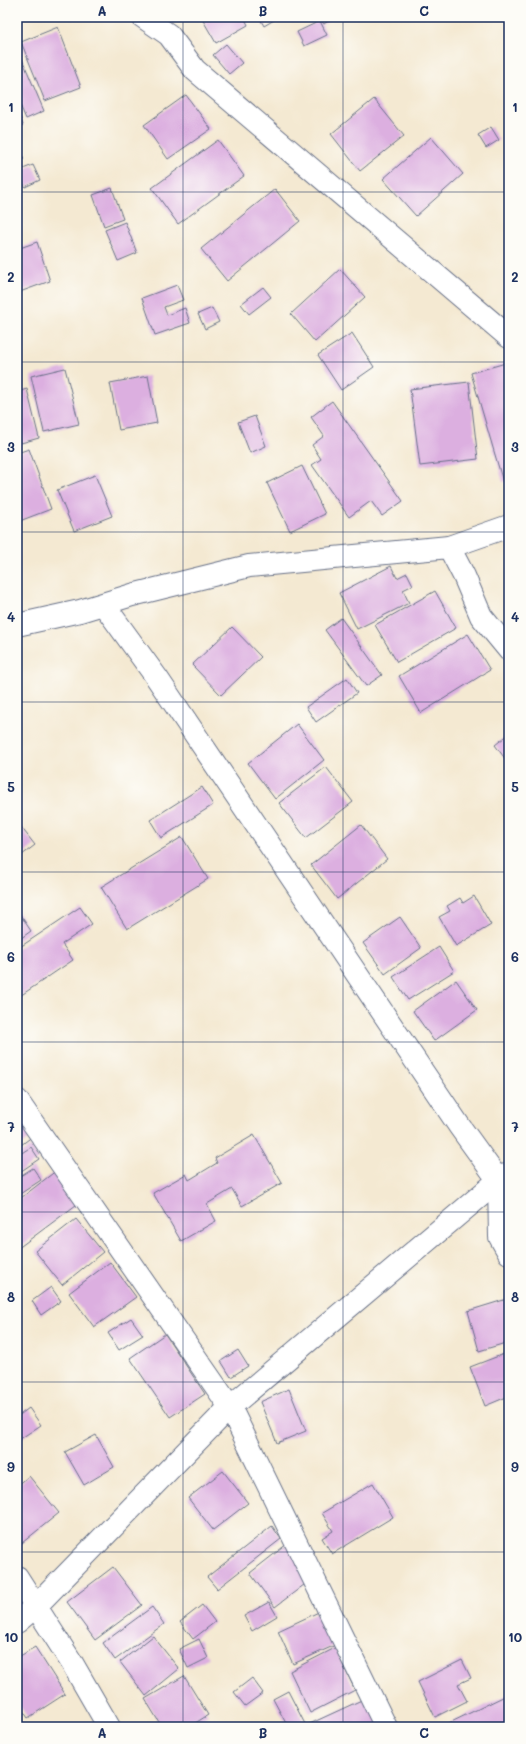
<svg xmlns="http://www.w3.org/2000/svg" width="526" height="1744" viewBox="0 0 526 1744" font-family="Mali,sans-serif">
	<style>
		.building { fill: #dcafe0 }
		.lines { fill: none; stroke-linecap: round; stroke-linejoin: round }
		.minor-casing { stroke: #677087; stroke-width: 24 }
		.minor { stroke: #fff; stroke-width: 22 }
		.grid { fill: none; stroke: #1b2f5e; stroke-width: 1; stroke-opacity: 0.55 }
		.neatline { fill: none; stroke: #1b2f5e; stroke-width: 1.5 }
		.grid-label { font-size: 13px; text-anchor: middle; font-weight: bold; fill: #1b2f5e }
	</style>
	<rect width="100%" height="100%" fill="#fdfcf7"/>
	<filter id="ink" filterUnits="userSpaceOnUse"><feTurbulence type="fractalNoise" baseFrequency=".025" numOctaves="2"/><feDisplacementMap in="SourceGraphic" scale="8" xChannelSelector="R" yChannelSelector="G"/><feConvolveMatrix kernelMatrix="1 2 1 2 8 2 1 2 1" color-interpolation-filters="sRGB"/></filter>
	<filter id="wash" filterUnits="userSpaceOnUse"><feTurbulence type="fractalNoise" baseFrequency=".012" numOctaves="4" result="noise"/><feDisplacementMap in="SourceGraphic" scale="16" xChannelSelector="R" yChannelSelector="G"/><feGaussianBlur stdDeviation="0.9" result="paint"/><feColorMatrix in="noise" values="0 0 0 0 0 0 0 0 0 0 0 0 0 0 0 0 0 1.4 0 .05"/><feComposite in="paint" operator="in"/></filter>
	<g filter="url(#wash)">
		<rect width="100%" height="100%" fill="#f4e9d2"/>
		<g id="blocks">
			<!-- building -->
			<g class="building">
				<polygon points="201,17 244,17 248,25 216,43"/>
				<polygon points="259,17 279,17 264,26"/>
				<polygon points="319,17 334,17 324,24"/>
				<polygon points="320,21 327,35 304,46 297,32"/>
				<polygon points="58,27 81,87 45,101 21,42"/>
				<polygon points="226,44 242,63 229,74 213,55"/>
				<polygon points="17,47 44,111 26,119 17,98"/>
				<polygon points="186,95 211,129 168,159 144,125"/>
				<polygon points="374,99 404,136 360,171 331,134"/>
				<polygon points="17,108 23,125 17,128"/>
				<polygon points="491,127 499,140 486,148 478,135"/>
				<polygon points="431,137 463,174 416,216 383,179"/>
				<polygon points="218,140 244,176 178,224 152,188"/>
				<polygon points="17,144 24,159 17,162"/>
				<polygon points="33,165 40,180 25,187 18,171"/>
				<polygon points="112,188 123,219 104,226 93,195"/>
				<polygon points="275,189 300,221 227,281 201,249"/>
				<polygon points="125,222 137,253 118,261 105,230"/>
				<polygon points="37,242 50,281 17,293 17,249"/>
				<polygon points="340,269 365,297 315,342 291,314"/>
				<polygon points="177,285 183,300 164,307 167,315 185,308 190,323 155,335 142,298"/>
				<polygon points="263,287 271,297 249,314 241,304"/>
				<polygon points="212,308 219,322 205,329 198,314"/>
				<polygon points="352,333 374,367 341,390 318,355"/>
				<polygon points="509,362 509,480 503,482 471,373"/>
				<polygon points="65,368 79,424 44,432 31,376"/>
				<polygon points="148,376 157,423 119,430 110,383"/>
				<polygon points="469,382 478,459 420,466 410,389"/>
				<polygon points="27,389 39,438 21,443 17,428 17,392"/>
				<polygon points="332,401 403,501 382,516 371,501 349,517 312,465 321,459 312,445 324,436 311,417"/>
				<polygon points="255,416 266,446 250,453 238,422"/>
				<polygon points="29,449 51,509 17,522 17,453"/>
				<polygon points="302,466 325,514 290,531 267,483"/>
				<polygon points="95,475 112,516 74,531 57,490"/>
				<polygon points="391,566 397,578 407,573 413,585 403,590 409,603 357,629 339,593"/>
				<polygon points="435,591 456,628 397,662 375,625"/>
				<polygon points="341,618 382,675 366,686 325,630"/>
				<polygon points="232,627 261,657 221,695 192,665"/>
				<polygon points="468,634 490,670 421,713 399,676"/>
				<polygon points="347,678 357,693 316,722 306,707"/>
				<polygon points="297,724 324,760 275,799 248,763"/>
				<polygon points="509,734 509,764 495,745"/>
				<polygon points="326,767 353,802 306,838 279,803"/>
				<polygon points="202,787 213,805 161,838 150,820"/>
				<polygon points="17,822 35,845 17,859"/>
				<polygon points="361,825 387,859 337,899 311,865"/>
				<polygon points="182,837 208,879 127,929 101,887"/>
				<polygon points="474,896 491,925 456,946 439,917 450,911 447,906 460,898 463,903"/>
				<polygon points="80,907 92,924 62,944 73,960 17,998 17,949"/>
				<polygon points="17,910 31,931 17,941"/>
				<polygon points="400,917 421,948 385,974 363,943"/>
				<polygon points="439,947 454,971 408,1000 393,977"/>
				<polygon points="456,980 477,1010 434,1041 413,1011"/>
				<polygon points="17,1115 33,1136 17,1148"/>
				<polygon points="254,1135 282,1183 242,1206 232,1189 207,1204 216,1221 181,1241 153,1193 186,1174 189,1180 217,1163 215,1158"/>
				<polygon points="31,1147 39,1159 17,1174 17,1156"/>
				<polygon points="33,1168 41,1180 17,1196 17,1178"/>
				<polygon points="57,1170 80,1202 17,1249 17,1201"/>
				<polygon points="76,1219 103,1252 62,1285 35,1251"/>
				<polygon points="110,1262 136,1297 94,1327 69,1293"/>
				<polygon points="51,1287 61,1301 41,1315 32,1301"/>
				<polygon points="507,1299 509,1307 509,1342 479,1351 468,1311"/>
				<polygon points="131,1318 143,1335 119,1350 108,1333"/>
				<polygon points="165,1334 205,1394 170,1417 130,1358"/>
				<polygon points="238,1350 248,1366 231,1377 221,1361"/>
				<polygon points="509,1352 509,1396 485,1406 470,1367"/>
				<polygon points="289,1389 306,1431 277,1443 260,1402"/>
				<polygon points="29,1408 41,1425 17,1441 17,1417"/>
				<polygon points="96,1435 114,1467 84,1485 65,1452"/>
				<polygon points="223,1471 248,1503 213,1530 188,1498"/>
				<polygon points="29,1476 59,1513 17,1547 17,1486"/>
				<polygon points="373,1483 393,1517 332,1554 322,1538 333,1531 322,1513"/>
				<polygon points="272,1526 281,1539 217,1589 207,1577"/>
				<polygon points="287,1544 313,1578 275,1607 250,1573"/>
				<polygon points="113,1567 142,1605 95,1640 67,1602"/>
				<polygon points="269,1602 277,1616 252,1631 244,1616"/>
				<polygon points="202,1605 215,1622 193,1639 180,1622"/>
				<polygon points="152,1607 164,1624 115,1660 103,1643"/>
				<polygon points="325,1609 340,1643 293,1664 278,1631"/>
				<polygon points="153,1636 179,1669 146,1696 120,1662"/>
				<polygon points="199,1639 208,1658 188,1668 179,1649"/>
				<polygon points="35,1647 65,1694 28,1718 17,1702 17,1658"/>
				<polygon points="335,1648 355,1690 310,1713 290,1671"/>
				<polygon points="462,1660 471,1678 458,1684 467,1701 435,1717 418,1682"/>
				<polygon points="184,1676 208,1715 189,1727 162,1727 145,1699"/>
				<polygon points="252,1678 263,1693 245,1706 234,1692"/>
				<polygon points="288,1691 305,1724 301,1727 288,1727 273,1699"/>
				<polygon points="509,1694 509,1727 441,1727"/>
				<polygon points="368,1697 382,1727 303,1727"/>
			</g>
		</g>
	</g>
	<g filter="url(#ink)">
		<use href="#blocks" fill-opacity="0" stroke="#677087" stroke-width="1"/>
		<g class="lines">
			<!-- minor casing -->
			<g class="minor-casing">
				<g id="minor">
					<polyline points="143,17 169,35 195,70 509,337"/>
					<polyline points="449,547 464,576 481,616 509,650"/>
					<polyline points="104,605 157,678 460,1127 499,1181 500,1237 509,1253"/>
					<polyline points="17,625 80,611 132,595 249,566 449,547 509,526"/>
					<polyline points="17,1100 230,1407 386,1727"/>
					<polyline points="17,1577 72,1663 109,1727"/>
					<polyline points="17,1622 36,1606 230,1407 505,1175"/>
				</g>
			</g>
			<!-- minor -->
			<use href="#minor" class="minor"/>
		</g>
	</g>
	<!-- grid -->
	<path class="grid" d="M183 17V1727M343 17V1727M17 192H509M17 362H509M17 532H509M17 702H509M17 872H509M17 1042H509M17 1212H509M17 1382H509M17 1552H509"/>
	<!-- margin -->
	<rect width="526" height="1744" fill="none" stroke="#fdfcf7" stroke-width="44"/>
	<rect x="22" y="22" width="482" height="1700" class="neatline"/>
	<g class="grid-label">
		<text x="102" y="16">A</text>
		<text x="263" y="16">B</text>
		<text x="424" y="16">C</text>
		<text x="11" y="112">1</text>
		<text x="515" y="112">1</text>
		<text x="11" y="282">2</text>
		<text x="515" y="282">2</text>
		<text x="11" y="452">3</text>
		<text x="515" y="452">3</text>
		<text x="11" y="622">4</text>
		<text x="515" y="622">4</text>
		<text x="11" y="792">5</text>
		<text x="515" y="792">5</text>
		<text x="11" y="962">6</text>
		<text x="515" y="962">6</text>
		<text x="11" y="1132">7</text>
		<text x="515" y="1132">7</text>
		<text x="11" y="1302">8</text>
		<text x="515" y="1302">8</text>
		<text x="11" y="1472">9</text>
		<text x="515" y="1472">9</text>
		<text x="11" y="1642">10</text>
		<text x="515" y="1642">10</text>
		<text x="102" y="1738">A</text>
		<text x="263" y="1738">B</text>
		<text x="424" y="1738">C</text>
	</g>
</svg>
